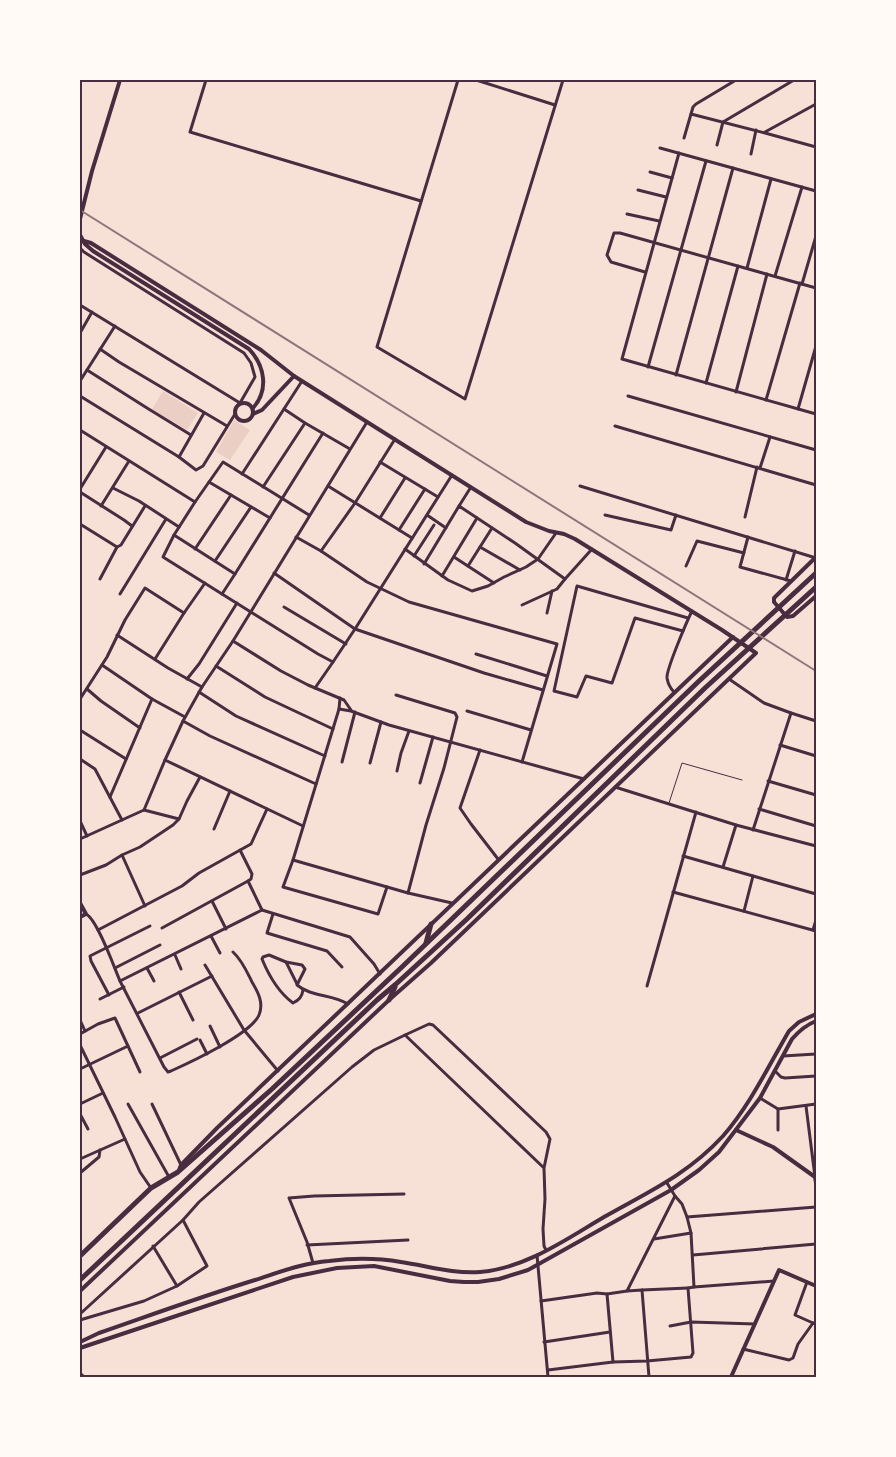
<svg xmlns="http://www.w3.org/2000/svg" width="896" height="1457" viewBox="0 0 896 1457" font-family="Poppins,sans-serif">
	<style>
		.green { fill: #ebcfc5 }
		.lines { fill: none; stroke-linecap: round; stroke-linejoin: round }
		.service { stroke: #4a2c40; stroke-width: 1 }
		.minor { stroke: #4a2c40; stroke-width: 3 }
		.tertiary { stroke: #4a2c40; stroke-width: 4 }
		.trunk { stroke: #4a2c40; stroke-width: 5 }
		.rail { stroke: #8f747c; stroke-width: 2 }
		.neatline { fill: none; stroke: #4a2c40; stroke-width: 2 }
	</style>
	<rect width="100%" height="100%" fill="#f7e1d7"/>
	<!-- green -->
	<g class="green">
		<polygon points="163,391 198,413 187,430 152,409"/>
		<polygon points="234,420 250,430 230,460 216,452"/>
	</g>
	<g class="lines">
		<!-- service -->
		<polyline class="service" points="669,803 682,763 742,780"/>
		<!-- minor -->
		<g class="minor">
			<polyline points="206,80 190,132 421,201"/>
			<polyline points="458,80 377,347 465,399 563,80"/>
			<polyline points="476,80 555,105"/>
			<polyline points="691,114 693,107 696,104 736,80"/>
			<polyline points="765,132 816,104"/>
			<polyline points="684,138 691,114 765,133 816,147"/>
			<polyline points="717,145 723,122 794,80"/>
			<polyline points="660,148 816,191"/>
			<polyline points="679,153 622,359 816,414"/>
			<polyline points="751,154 756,130"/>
			<polyline points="650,172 672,178"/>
			<polyline points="638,190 666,197"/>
			<polyline points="627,214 659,221"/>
			<polyline points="80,248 84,252 244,353 251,363 255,377 240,403 80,305"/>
			<polyline points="747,268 771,179"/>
			<polyline points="645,272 611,262 607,255 614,233 620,233 816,288"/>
			<polyline points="775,276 802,187"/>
			<polyline points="802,284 816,236"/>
			<polyline points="80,333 92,312"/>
			<polyline points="100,349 119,362 227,426"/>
			<polyline points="648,367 706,161"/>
			<polyline points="87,370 147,408 191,435"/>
			<polyline points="676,375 733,168"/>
			<polyline points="80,381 115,326"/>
			<polyline points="706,383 738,266"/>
			<polyline points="736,392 767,274"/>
			<polyline points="80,396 179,457 196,470 203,466 235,414"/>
			<polyline points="628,396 816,450"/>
			<polyline points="766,400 800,283"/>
			<polyline points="284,409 305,423 350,449"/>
			<polyline points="798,409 816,346"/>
			<polyline points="615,426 816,485"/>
			<polyline points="80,430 195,502 174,535 235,574 222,594 318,654 333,662 355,629 452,475"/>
			<polyline points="179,457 204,413"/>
			<polyline points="380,462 438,497"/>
			<polyline points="760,468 770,437"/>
			<polyline points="242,474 302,381"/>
			<polyline points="209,482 270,518"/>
			<polyline points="328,486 412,538"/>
			<polyline points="580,486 816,558"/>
			<polyline points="263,487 305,423"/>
			<polyline points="113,488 139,501 179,527"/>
			<polyline points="80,489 106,447"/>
			<polyline points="80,492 124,520 132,526"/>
			<polyline points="195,502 223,462 309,515"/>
			<polyline points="101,506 129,461"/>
			<polyline points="459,506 471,487"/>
			<polyline points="427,515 446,528"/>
			<polyline points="605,515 671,530 676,515"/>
			<polyline points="745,517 757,467"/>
			<polyline points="380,518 405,478"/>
			<polyline points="80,524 117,547"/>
			<polyline points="399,530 425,489"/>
			<polyline points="174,535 163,557 222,594"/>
			<polyline points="296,537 321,551 367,582 409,602 557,644 522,762"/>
			<polyline points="748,537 740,567 791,581"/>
			<polyline points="480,547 520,570"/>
			<polyline points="195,549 231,495"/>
			<polyline points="405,549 448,580 472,591 488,586 504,577 526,567 538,559 556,533"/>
			<polyline points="321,551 355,503 395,439"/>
			<polyline points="414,556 434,525"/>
			<polyline points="454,557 494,583"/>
			<polyline points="215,561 251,507"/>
			<polyline points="424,564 459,506 515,543 565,579 592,549"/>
			<polyline points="468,566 492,528"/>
			<polyline points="686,566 697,541 744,553"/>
			<polyline points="274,573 355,629 484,673 543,690"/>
			<polyline points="235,574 323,433"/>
			<polyline points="442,576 477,518"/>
			<polyline points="100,579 117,547 121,545 145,506"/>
			<polyline points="786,580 795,551"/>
			<polyline points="120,594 166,519"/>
			<polyline points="522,605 557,589 565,579"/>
			<polyline points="284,607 346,644"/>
			<polyline points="547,613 552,591"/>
			<polyline points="683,631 635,618 612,683 586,676 577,697 554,691 577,586 688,618"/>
			<polyline points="117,635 168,668 202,687"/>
			<polyline points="233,641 202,687 183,721 210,736 316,784"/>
			<polyline points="476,654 547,676"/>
			<polyline points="155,659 184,613 205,583"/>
			<polyline points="102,665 152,699 185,717"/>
			<polyline points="216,666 265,697 333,729"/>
			<polyline points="187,679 199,664 237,603"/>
			<polyline points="729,679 764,703 791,713 816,721"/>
			<polyline points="315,688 333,662"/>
			<polyline points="87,689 101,701 140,728"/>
			<polyline points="199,692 236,716 325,756"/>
			<path d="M674 692C670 688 668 684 667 678 666 670 687 621 692 611"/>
			<polyline points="396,695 455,713 457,717 444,768 426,825 408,893"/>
			<polyline points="80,699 107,657 125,620 145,588 184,613"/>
			<polyline points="339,709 340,698"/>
			<polyline points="351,710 344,700 308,685 281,671 233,641 367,422"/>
			<polyline points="467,711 531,730"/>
			<polyline points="183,721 165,760 303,826"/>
			<polyline points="80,730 126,759"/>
			<polyline points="780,745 816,756"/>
			<polyline points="480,750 460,808 471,824 498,859"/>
			<polyline points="80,759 95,769 122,820"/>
			<polyline points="342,762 355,712"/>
			<polyline points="370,763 381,722"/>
			<polyline points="397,771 401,753 409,731"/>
			<polyline points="768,781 816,795"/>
			<polyline points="420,783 433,737"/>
			<polyline points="615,787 736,825 816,846"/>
			<polyline points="110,797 152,699"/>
			<polyline points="759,809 816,826"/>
			<polyline points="144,810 179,819"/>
			<polyline points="80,821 87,836"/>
			<polyline points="214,829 230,791"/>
			<polyline points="753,830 791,713"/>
			<polyline points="80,839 144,810 165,760"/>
			<polyline points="240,850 252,874 251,879 248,881"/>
			<polyline points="122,855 145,906"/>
			<polyline points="683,856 816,894"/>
			<polyline points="293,860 283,887 378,914 387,887"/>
			<polyline points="723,867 736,825"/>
			<polyline points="80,875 106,865 122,855 140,847 173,825 179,819 187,801 200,777"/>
			<polyline points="673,892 816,931"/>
			<polyline points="212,901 226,929"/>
			<polyline points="452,903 408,893 293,860 339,709 351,711 389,725 584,779"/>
			<polyline points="262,910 350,937 374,964 380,974"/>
			<polyline points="744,911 753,876"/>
			<path d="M86 914C97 919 114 967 120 981L262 910 248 881 162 928"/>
			<polyline points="273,914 267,933 327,951 342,967"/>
			<polyline points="98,930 182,886 199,873 251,844 267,809"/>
			<polyline points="813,930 816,920"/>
			<polyline points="211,936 220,953"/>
			<polyline points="175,955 181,969"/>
			<polyline points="286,962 297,984"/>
			<polyline points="205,965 244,1030 278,1071"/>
			<polyline points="115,968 160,945"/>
			<polyline points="147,968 154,981"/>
			<path d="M120 981 164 1067 168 1072 171 1071C191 1062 251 1034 259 1015 264 1003 258 992 252 982 247 972 242 960 233 952"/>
			<polyline points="647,986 696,812"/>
			<path d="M303 990C302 997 299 1000 293 1003 278 992 269 976 262 959L263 957 269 955 286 962 302 965 305 969 297 985C311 997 332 994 348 1004"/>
			<polyline points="179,992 193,1020"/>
			<polyline points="109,995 91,961 90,956 150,926"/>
			<polyline points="100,999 124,987"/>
			<polyline points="138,1013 212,976"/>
			<polyline points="80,1020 85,1031"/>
			<polyline points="210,1026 220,1047"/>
			<polyline points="80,1034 98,1024 115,1018 140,1072"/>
			<polyline points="200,1040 207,1054"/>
			<polyline points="80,1045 115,1117 140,1172 151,1188"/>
			<polyline points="783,1056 816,1054"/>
			<polyline points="160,1058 197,1039"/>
			<polyline points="80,1069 128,1046"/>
			<polyline points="775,1071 781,1077 785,1078 816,1076"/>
			<polyline points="760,1098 778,1109 816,1104"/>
			<polyline points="80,1104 103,1093"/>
			<polyline points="128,1104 169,1177"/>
			<polyline points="152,1104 181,1165"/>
			<polyline points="806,1106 815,1177"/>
			<polyline points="778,1109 778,1130"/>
			<polyline points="80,1114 88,1129"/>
			<polyline points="80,1159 125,1139"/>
			<polyline points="544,1168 405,1035 429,1024 433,1025 546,1132 550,1139 544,1168 545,1199 543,1229 544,1246 546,1250"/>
			<polyline points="80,1173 99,1157 100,1150"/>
			<polyline points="667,1183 675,1196 682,1204 687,1217 691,1233 694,1287 774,1281"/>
			<polyline points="687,1217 816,1207"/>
			<polyline points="654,1239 691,1233"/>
			<polyline points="307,1245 408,1240"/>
			<polyline points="537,1255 548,1377"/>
			<polyline points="693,1255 816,1244"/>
			<polyline points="313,1263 307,1242 289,1198 314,1196 404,1194"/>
			<polyline points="807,1282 795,1315 813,1323"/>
			<polyline points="177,1286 207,1266 183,1220"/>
			<polyline points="642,1290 688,1288"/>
			<polyline points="607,1294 613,1362"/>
			<polyline points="541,1301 597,1293 607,1294 627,1291"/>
			<polyline points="80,1314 183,1220 199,1202 352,1067 374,1050 405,1035"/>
			<polyline points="80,1320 144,1301 177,1286 153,1246"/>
			<polyline points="670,1326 691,1322 755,1324"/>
			<polyline points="544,1342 610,1332"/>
			<polyline points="743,1349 789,1360 793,1358 798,1344 813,1323 816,1324"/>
			<polyline points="548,1370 613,1362 647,1361 691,1357 693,1353 688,1288 694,1287"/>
			<polyline points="80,1373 84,1377"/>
			<polyline points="649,1377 642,1290 627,1291 675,1196"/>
		</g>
		<!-- tertiary -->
		<g class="tertiary">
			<polyline points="80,219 92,171 120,80"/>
			<path d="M80 235 85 244 93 251 249 349C265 366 269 390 253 408"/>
			<polyline points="84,241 91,243 261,350 294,376"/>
			<circle cx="244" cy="412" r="9"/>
			<polyline points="816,557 774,598 774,602 787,617 793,616 816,596"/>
			<polyline points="80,903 86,914 80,917"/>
			<polyline points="736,1130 773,1147 815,1177 816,1183"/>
			<polyline points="179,1170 181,1165 217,1128 733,637"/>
			<polyline points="80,1291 389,1000 431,963 756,653 722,630 575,539 564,534 549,531 526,522 294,376 262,410 253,414"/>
			<path d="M80 1342 99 1333C151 1315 203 1296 255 1280 280 1272 303 1263 329 1261 352 1258 378 1258 401 1262 428 1266 453 1274 480 1272 526 1268 565 1240 604 1217 648 1192 687 1175 723 1136 750 1105 768 1067 789 1031L799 1022 816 1014"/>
			<path d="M80 1348 293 1277 337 1268 374 1266 450 1281 464 1282H478L499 1279 528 1270 671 1190 699 1170 719 1152 760 1098 792 1039C799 1031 806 1025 816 1021"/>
			<polyline points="731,1377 779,1270 816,1286"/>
		</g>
		<!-- trunk -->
		<g class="trunk">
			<polyline points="426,943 431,924"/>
			<polyline points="389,1000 395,987"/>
			<polyline points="80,1256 151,1188 178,1172 272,1089 403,966 698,682 816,573"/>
			<polyline points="80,1280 377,1000 396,984 467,919 705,688 816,587"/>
		</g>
		<!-- rail -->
		<polyline class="rail" points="80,210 816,671"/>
	</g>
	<!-- border -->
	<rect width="896" height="1457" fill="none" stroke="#fffaf5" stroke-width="162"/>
	<rect x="81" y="81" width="734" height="1295" class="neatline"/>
</svg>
